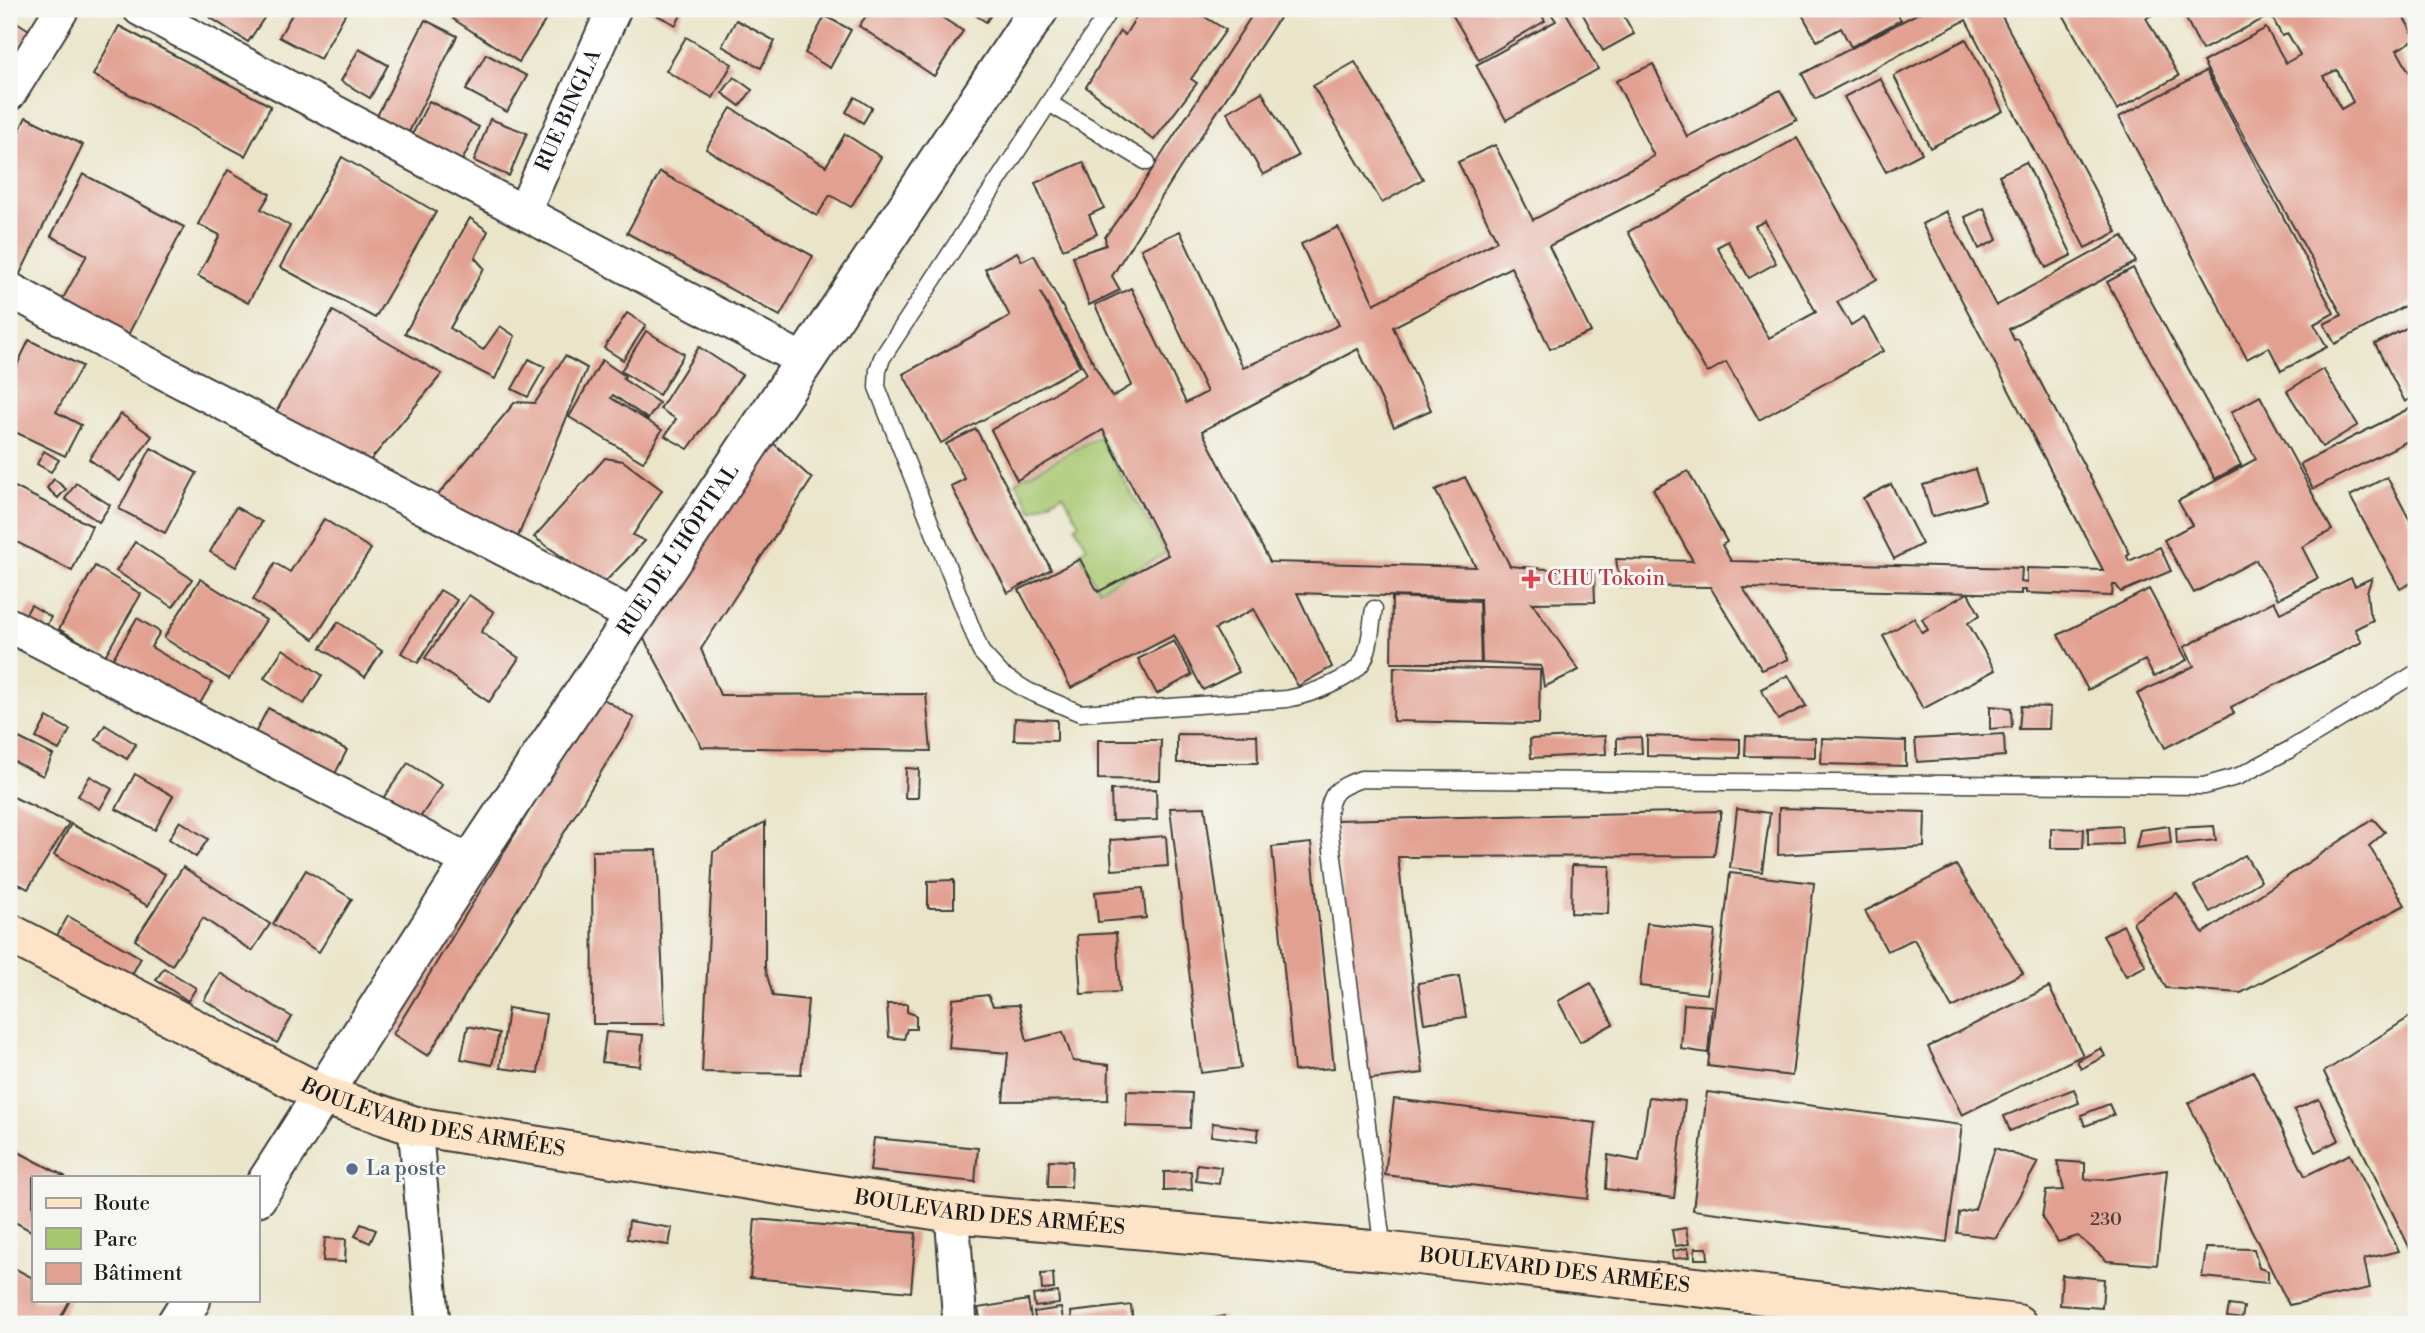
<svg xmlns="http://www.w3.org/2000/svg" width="2425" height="1333" viewBox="0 0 2425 1333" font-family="'Libre Bodoni',serif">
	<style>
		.green { fill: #a7c76f; stroke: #627246; stroke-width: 2 }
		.building { fill: #e2a091; fill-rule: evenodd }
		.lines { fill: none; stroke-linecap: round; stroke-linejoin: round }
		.service-casing { stroke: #3b3a36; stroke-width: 19 }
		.minor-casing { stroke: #3b3a36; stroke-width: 37 }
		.tertiary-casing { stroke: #3b3a36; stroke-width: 42 }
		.secondary-casing { stroke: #3b3a36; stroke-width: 42 }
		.service { stroke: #fff; stroke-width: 16 }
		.minor { stroke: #fff; stroke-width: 33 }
		.tertiary { stroke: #fff; stroke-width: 38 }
		.secondary { stroke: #fee4c6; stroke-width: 38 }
		.health-dot { fill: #e0444e; stroke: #f6f6f2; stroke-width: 2.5 }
		.service-dot { fill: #5c6f8a; stroke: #f6f6f2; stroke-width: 2.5 }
		.labels { text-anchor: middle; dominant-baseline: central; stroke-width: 6; stroke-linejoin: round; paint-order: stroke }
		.number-label { font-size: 18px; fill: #4e3d39 }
		.street-label { font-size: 21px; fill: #1c1c1c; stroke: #f6f6f2 }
		.health-label { font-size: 21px; fill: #be3a42; stroke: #f6f6f2; text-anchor: start }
		.service-label { font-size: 21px; fill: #4e5e75; stroke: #f6f6f2; text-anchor: start }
	</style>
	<rect width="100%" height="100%" fill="#f6f6f2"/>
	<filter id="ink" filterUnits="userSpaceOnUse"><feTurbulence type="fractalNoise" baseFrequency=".0143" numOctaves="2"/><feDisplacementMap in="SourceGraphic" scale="14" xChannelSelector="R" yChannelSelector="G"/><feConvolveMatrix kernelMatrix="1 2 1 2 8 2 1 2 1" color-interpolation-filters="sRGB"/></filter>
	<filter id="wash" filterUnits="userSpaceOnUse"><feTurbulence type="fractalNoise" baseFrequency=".00686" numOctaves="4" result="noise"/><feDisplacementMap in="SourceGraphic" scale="28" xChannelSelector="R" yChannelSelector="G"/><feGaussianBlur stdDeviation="1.57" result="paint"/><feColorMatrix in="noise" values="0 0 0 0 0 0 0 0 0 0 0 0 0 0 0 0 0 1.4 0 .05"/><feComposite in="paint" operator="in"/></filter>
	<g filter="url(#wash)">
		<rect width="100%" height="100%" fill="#eae5c9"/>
		<!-- green -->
		<polygon class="green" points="1099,436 1166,553 1099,590 1079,553 1087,547 1075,526 1079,523 1063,494 1032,511 1016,482"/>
		<g id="blocks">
			<!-- building -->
			<g class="building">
				<polygon points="213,9 270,9 248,42 208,16"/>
				<polygon points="295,9 348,9 320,59 279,37"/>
				<polygon points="460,9 525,9 545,21 519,62 453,19"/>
				<polygon points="645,9 684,9 676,25"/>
				<polygon points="871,9 929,9 963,31 934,76 859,26"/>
				<polygon points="966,9 995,9 986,22"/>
				<polygon points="1141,9 1192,9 1226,30 1191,79 1197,83 1154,140 1086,87 1120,31 1125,35"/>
				<polygon points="1256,9 1285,9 1178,171 1112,276 1120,290 1089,305 1073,256 1106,245 1105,237 1140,188"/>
				<polygon points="1449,9 1538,9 1545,21 1479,60"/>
				<polygon points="1548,9 1564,9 1598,69 1506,120 1476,65 1556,21"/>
				<polygon points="1580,9 1620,9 1634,34 1603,51"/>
				<polygon points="1799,9 1894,9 1901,20 1851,47 1841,28 1817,41"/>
				<polygon points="1926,9 1998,9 2117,232 2085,248 1966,20 1815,99 1802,74"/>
				<polygon points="2060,9 2163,9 2146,18 2179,76 2117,110"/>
				<path d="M2181 9H2399L2416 39 2397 50 2409 72 2416 69V275L2410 278 2416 290V300L2335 344 2324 324 2342 315 2203 62 2266 28 2286 63 2300 55 2288 34 2282 36 2271 15 2202 50ZM2337 70 2353 102 2341 109 2323 76Z"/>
				<polygon points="825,16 851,30 830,68 805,53"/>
				<polygon points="9,17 29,30 14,56 9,53"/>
				<polygon points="425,20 457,36 408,134 376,118"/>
				<polygon points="736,20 775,41 761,68 722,46"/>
				<polygon points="119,26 271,106 245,156 93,75"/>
				<polygon points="686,37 732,64 713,98 666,71"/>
				<polygon points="1966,39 2003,111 1930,148 1894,76"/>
				<polygon points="359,49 388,65 370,98 341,81"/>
				<polygon points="486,54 527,76 507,112 466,90"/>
				<polygon points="1355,62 1423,179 1382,203 1313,86"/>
				<polygon points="1653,64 1687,137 1780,90 1797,120 1549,246 1591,332 1550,349 1511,267 1393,327 1431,410 1394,427 1358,349 1202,431 1270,562 1476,567 1435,490 1465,477 1510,566 1594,573 1595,602 1532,603 1579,670 1544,687 1541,666 1482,663 1480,599 1297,593 1332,667 1298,686 1254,609 1215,629 1239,672 1203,690 1174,635 1071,688 1019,590 1080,559 1098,592 1168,555 1103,430 1017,480 991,430 1087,374 1040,292 1080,366 941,443 903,374 1010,316 985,269 1017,252 1022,261 1034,255 1112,397 1132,385 1095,305 1131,288 1186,403 1207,392 1141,249 1180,231 1243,368 1339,325 1301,244 1338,227 1374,304 1497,241 1458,162 1495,145 1533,220 1654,156 1616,81"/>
				<polygon points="2206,71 2334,313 2314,324 2327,347 2281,371 2269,347 2247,359 2119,117"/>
				<polygon points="734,77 752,90 740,106 722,93"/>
				<polygon points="1880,78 1922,153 1886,172 1844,97"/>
				<polygon points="1262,92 1298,156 1263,175 1227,112"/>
				<polygon points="855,97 872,108 863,123 846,112"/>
				<polygon points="429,101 479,127 460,165 410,139"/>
				<polygon points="731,108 826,166 845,134 881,157 851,207 830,195 817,216 706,149"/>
				<polygon points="26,117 83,145 18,278 9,274 9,152"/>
				<polygon points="490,119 527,133 509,176 474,161"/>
				<path d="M1797 138 1877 279 1837 302 1851 325 1864 317 1883 351 1759 420 1726 362 1707 373 1628 232ZM1765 221 1816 312 1769 338 1717 247 1728 241 1749 278 1776 263 1755 226Z"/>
				<polygon points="342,157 436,212 375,318 280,267"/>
				<polygon points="1083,162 1104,208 1089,215 1097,234 1063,249 1035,183"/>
				<polygon points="2026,162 2072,255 2046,268 1999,175"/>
				<polygon points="228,170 270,194 261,209 290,226 248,303 198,276 220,235 198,224"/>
				<polygon points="660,172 813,256 780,316 627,233"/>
				<polygon points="83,174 184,227 128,335 62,300 87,255 51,236"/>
				<polygon points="1984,208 1997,240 1979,249 1965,217"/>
				<polygon points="1946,211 1996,306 2123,236 2136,262 2009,329 2014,340 2018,339 2130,554 2127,556 2129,561 2160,547 2171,571 2121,592 2116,585 2113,585 2112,596 2026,593 2026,590 2021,590 2021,594 1743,588 1789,659 1762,670 1710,587 1620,586 1616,559 1693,561 1653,489 1688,471 1727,542 1722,545 1731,561 2022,568 2021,582 2027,583 2027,568 2103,570 1922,224"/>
				<polygon points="470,218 488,231 475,258 484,268 450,328 483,350 500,326 515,336 495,379 405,333"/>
				<polygon points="2133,268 2241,465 2215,479 2107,282"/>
				<polygon points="333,311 442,374 369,462 275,414"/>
				<polygon points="627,313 646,325 623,360 604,348"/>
				<polygon points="2416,323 2416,396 2405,402 2375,344"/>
				<polygon points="646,331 684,354 659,395 621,371"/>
				<polygon points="29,340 82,366 56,412 81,425 65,456 9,429 9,382"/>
				<polygon points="699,347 742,375 688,449 665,436 676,419 660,409"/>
				<polygon points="565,356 587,368 515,544 433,501 515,402 535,403"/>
				<polygon points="529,359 545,367 528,397 512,389"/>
				<polygon points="602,360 625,376 623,379 659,403 648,419 613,395 611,398 662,430 643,462 569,417"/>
				<polygon points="2323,369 2358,425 2322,447 2287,391"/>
				<polygon points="2260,396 2332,530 2302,547 2318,578 2278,599 2256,560 2194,593 2164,540 2192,525 2178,501 2256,459 2231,412"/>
				<polygon points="2416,405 2416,437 2313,489 2300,464"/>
				<polygon points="121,414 152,436 120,481 89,459"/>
				<polygon points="976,429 1051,569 1008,593 951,486 965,479 946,444"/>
				<polygon points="771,441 812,479 701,649 720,695 926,694 931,751 702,747 643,637"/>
				<polygon points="151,448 197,473 165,533 119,509"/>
				<polygon points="44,451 59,460 51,472 37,464"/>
				<polygon points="605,458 623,461 662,490 633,535 645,541 602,585 534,537"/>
				<polygon points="1975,469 1985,501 1932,517 1923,485"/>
				<polygon points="2387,477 2416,532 2416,580 2400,589 2350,496"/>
				<polygon points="54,479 66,489 58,498 47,488"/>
				<polygon points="76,483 110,505 99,522 65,499"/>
				<polygon points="1891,484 1922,544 1894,559 1863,498"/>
				<polygon points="11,485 92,526 72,571 9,538 9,490"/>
				<polygon points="236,507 262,522 236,567 210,552"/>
				<polygon points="324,519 371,549 314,639 253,600 275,563 290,572"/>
				<polygon points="135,542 192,579 173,607 116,571"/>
				<polygon points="95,566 141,594 105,656 59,629"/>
				<polygon points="2351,578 2355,586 2372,578 2367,592 2369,612 2373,620 2355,629 2362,642 2231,707 2234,713 2165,748 2137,694 2194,666 2184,647 2274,601 2280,613"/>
				<polygon points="200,579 266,620 229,679 164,638"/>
				<polygon points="2149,589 2187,660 2154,677 2145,660 2088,690 2058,635"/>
				<polygon points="440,590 457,600 418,663 401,653"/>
				<polygon points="1968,593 1980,615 1968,623 1995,670 1923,709 1883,636 1914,618 1922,633 1928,630 1922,619"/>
				<polygon points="469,595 494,612 481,632 519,658 489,702 425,658"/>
				<polygon points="1392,597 1479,601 1481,663 1391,663"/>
				<polygon points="31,605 51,617 44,630 23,619"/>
				<polygon points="137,618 160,632 151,647 212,683 196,710 112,660"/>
				<polygon points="338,622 382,651 365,677 321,648"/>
				<polygon points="1174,641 1192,675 1157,694 1138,659"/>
				<polygon points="283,649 322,675 304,704 264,678"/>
				<polygon points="1394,667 1540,670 1539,724 1393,721"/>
				<polygon points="1788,675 1806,706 1778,720 1761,689"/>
				<polygon points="599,696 634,718 428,1056 393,1034"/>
				<polygon points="1990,706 2011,708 2012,727 1990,729"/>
				<polygon points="2021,706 2050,707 2049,729 2019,729"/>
				<polygon points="268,708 347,750 331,782 251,741"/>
				<polygon points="47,717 70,730 59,750 36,738"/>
				<polygon points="1015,718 1057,720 1057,741 1014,740"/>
				<polygon points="105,725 136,744 127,759 96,740"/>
				<polygon points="1177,734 1257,735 1258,763 1177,763"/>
				<polygon points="2004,734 2005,756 1917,762 1915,739"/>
				<polygon points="1605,736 1606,754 1531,758 1530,739"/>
				<polygon points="1647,736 1740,739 1740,758 1647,756"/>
				<polygon points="1746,736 1815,738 1815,757 1745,756"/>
				<polygon points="1641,737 1642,753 1617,754 1617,738"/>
				<polygon points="19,738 53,755 43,776 9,759"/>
				<polygon points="1822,738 1906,741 1906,766 1821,764"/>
				<polygon points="1098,740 1161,740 1160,780 1098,779"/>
				<polygon points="408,763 442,785 417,822 381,801"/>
				<polygon points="906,768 919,769 918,798 905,798"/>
				<polygon points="135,774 173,796 155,830 116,809"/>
				<polygon points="90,776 112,789 100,809 78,796"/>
				<polygon points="1156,789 1157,820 1112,821 1111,790"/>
				<polygon points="9,795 69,823 28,889 9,879"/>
				<polygon points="1205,807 1241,1068 1201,1073 1170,808"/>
				<polygon points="1779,808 1925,812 1924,847 1778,855"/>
				<polygon points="1737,809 1770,813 1762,872 1730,868"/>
				<polygon points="1721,811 1714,856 1398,857 1423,1073 1363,1080 1336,820"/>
				<polygon points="2373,819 2385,832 2369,846 2405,905 2241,993 2166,988 2133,922 2177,893 2203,933"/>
				<polygon points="180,821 208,839 196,857 169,839"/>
				<polygon points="765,822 765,968 773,996 808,1000 801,1074 702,1072 713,852"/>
				<polygon points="71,824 165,874 148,906 54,855"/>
				<polygon points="2121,826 2122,844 2088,845 2088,828"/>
				<polygon points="2169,826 2171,843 2136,848 2140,830"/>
				<polygon points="2214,826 2216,840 2177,844 2176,828"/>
				<polygon points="2051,828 2084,829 2083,848 2051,848"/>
				<polygon points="1166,836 1168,866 1112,870 1110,840"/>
				<polygon points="1311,843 1334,1068 1294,1071 1272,847"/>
				<polygon points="657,850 665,1024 593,1024 592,851"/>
				<polygon points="2245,855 2261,881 2210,912 2194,886"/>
				<polygon points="1572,865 1610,866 1608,914 1571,913"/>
				<polygon points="1956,865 2023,973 1952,1008 1914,939 1887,951 1865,911"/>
				<polygon points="183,867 270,924 252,951 203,918 172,965 135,940"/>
				<polygon points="306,870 352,899 319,952 273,924"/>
				<polygon points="1730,873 1814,883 1792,1076 1708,1066"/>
				<polygon points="954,880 954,908 928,908 928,881"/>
				<polygon points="1143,888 1146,918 1098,922 1095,892"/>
				<polygon points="68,916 141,958 129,980 55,939"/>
				<polygon points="1647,923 1715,931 1707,994 1640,986"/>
				<polygon points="2123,925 2146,966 2126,976 2103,936"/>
				<polygon points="1116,933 1120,992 1081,994 1077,935"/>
				<polygon points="164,968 196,988 188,1001 156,980"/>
				<polygon points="220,973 292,1017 277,1043 204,1000"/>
				<polygon points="1459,976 1466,1017 1424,1023 1418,983"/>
				<polygon points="1591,983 1613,1024 1580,1042 1558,1001"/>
				<polygon points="2049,987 2083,1055 1962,1115 1928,1047"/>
				<polygon points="988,995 993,1006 1019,1005 1027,1041 1063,1032 1073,1061 1109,1065 1108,1100 1003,1101 1008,1053 949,1048 953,999"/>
				<polygon points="887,1004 907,1004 907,1012 916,1015 916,1029 907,1029 904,1039 889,1037"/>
				<polygon points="1684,1004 1712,1006 1708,1053 1681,1049"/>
				<polygon points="508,1008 546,1014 538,1073 500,1068"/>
				<polygon points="2416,1013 2416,1261 2324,1072"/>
				<polygon points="468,1026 499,1033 492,1065 461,1059"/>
				<polygon points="606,1032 643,1035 640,1066 602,1062"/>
				<polygon points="2101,1048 2105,1056 2081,1069 2077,1061"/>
				<polygon points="2253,1071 2305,1176 2350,1154 2399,1251 2364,1259 2370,1288 2289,1305 2188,1103"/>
				<polygon points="2074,1089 2079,1103 2010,1131 2004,1116"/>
				<polygon points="1127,1091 1192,1093 1190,1128 1126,1126"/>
				<polygon points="1707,1092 1962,1125 1947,1242 1693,1210"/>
				<polygon points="1649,1097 1685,1101 1674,1198 1606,1189 1608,1155 1639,1161"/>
				<polygon points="1394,1099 1596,1123 1588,1199 1385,1175"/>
				<polygon points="2319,1099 2339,1140 2315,1152 2294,1110"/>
				<polygon points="2109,1104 2114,1115 2085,1126 2081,1115"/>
				<polygon points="1213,1123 1259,1129 1257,1142 1211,1136"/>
				<polygon points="874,1138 978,1148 975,1182 870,1171"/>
				<polygon points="9,1147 66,1177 33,1177 33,1232 9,1219"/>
				<polygon points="1995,1148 2038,1162 1996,1238 1957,1233 1959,1213 1975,1209"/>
				<polygon points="1049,1160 1072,1161 1071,1187 1048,1187"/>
				<polygon points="2057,1161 2085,1163 2085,1179 2103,1180 2167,1170 2157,1265 2107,1261 2078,1236 2058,1242 2042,1218 2046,1191 2064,1190"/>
				<polygon points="1197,1164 1221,1167 1219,1184 1196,1181"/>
				<polygon points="1191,1171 1192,1190 1164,1191 1164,1172"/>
				<polygon points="755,1219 916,1233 911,1292 750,1278"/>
				<polygon points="629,1221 672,1228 669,1245 627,1239"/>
				<polygon points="361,1224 376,1230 370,1243 355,1236"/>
				<polygon points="1686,1228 1689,1244 1675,1246 1672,1230"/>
				<polygon points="325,1238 346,1239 345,1262 323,1261"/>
				<polygon points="1688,1248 1690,1257 1673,1259 1672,1251"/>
				<polygon points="1695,1248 1707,1248 1708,1259 1695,1259"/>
				<polygon points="2206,1248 2254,1249 2259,1268 2268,1271 2268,1283 2202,1277"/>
				<polygon points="14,1268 33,1278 33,1300 70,1300 57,1324 9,1324 9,1278"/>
				<polygon points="1053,1273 1054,1289 1042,1290 1041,1274"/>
				<polygon points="2062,1275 2104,1279 2102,1308 2060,1305"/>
				<polygon points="1058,1292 1059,1304 1035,1307 1033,1295"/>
				<polygon points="1028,1300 1032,1324 981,1324 978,1308"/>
				<polygon points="1131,1305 1133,1324 1072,1324 1071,1312"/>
				<polygon points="2229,1305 2244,1307 2242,1319 2227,1317"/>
				<polygon points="1061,1308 1064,1324 1036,1324 1034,1312"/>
				<polygon points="1224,1316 1225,1324 1190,1324 1190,1323"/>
			</g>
		</g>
	</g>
	<g filter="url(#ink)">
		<use href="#blocks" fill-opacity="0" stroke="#3b3a36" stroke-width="2"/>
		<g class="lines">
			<!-- service casing -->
			<g class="service-casing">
				<g id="service">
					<path d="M1110 9 882 358 878 370 877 387 981 652 1002 675 1028 691 1080 713 1287 699C1308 695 1355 679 1364 659 1371 645 1371 624 1374 609"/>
					<polyline points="1049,103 1147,162"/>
					<path d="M1383 1251 1328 818C1329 792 1338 787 1361 779L2204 786 2239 776 2289 750 2416 673"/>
				</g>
			</g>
			<!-- minor casing -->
			<g class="minor-casing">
				<g id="minor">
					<polyline points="140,9 804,361"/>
					<polyline points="9,94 62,9"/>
					<path id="s1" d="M524 211 614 9"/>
					<polyline points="9,289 92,335 633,616"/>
					<polyline points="9,625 471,862"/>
					<polyline points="415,1126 433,1324"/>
					<polyline points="952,1213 960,1324"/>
				</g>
			</g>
			<!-- tertiary casing -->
			<g class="tertiary-casing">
				<g id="tertiary">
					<path id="s2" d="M257 1197 471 862 1039 9"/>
					<polyline points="176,1324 191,1300"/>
				</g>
			</g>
			<!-- secondary casing -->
			<g class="secondary-casing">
				<g id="secondary">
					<path id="s3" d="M9 933 323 1095 415 1126 952 1213 1383 1251 2017 1324"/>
				</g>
			</g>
			<!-- service -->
			<use href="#service" class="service"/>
			<!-- minor -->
			<use href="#minor" class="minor"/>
			<!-- tertiary -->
			<use href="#tertiary" class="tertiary"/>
			<!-- secondary -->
			<use href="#secondary" class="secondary"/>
		</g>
	</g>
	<!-- markers -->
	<path class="health-dot" d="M1527.5 568.5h7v7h7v7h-7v7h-7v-7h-7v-7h7z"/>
	<circle class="service-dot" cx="352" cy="1169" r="7"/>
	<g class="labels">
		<!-- number labels -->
		<g class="number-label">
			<text x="2106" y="1219">230</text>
		</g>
		<!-- street labels -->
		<g class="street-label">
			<text stroke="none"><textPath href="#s1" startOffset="110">RUE BINGLA</textPath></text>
			<text stroke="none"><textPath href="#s2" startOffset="772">RUE DE L'HÔPITAL</textPath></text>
			<text stroke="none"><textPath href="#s3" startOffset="466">BOULEVARD DES ARMÉES</textPath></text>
			<text stroke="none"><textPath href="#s3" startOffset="1032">BOULEVARD DES ARMÉES</textPath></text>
			<text stroke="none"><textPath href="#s3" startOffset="1600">BOULEVARD DES ARMÉES</textPath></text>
		</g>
		<!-- health labels -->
		<g class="health-label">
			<text x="1547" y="579">CHU Tokoin</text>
		</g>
		<!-- service labels -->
		<g class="service-label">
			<text x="366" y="1169">La poste</text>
		</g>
	</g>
	<!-- margin -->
	<rect width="2425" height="1333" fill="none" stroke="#f6f6f2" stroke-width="35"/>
	<!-- legend -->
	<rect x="32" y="1176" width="228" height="126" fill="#f6f6f2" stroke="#9f9f9c" stroke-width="2"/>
	<rect x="46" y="1198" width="35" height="10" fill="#fee4c6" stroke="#9f9f9c" stroke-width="2"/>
	<text x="94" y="1210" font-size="21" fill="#1c1c1c">Route</text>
	<rect x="46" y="1228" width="35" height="21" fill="#a7c76f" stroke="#9f9f9c" stroke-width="2"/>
	<text x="94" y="1246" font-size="21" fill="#1c1c1c">Parc</text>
	<rect x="46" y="1263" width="35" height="21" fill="#e2a091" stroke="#9f9f9c" stroke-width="2"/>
	<text x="94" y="1280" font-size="21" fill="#1c1c1c">Bâtiment</text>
</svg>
